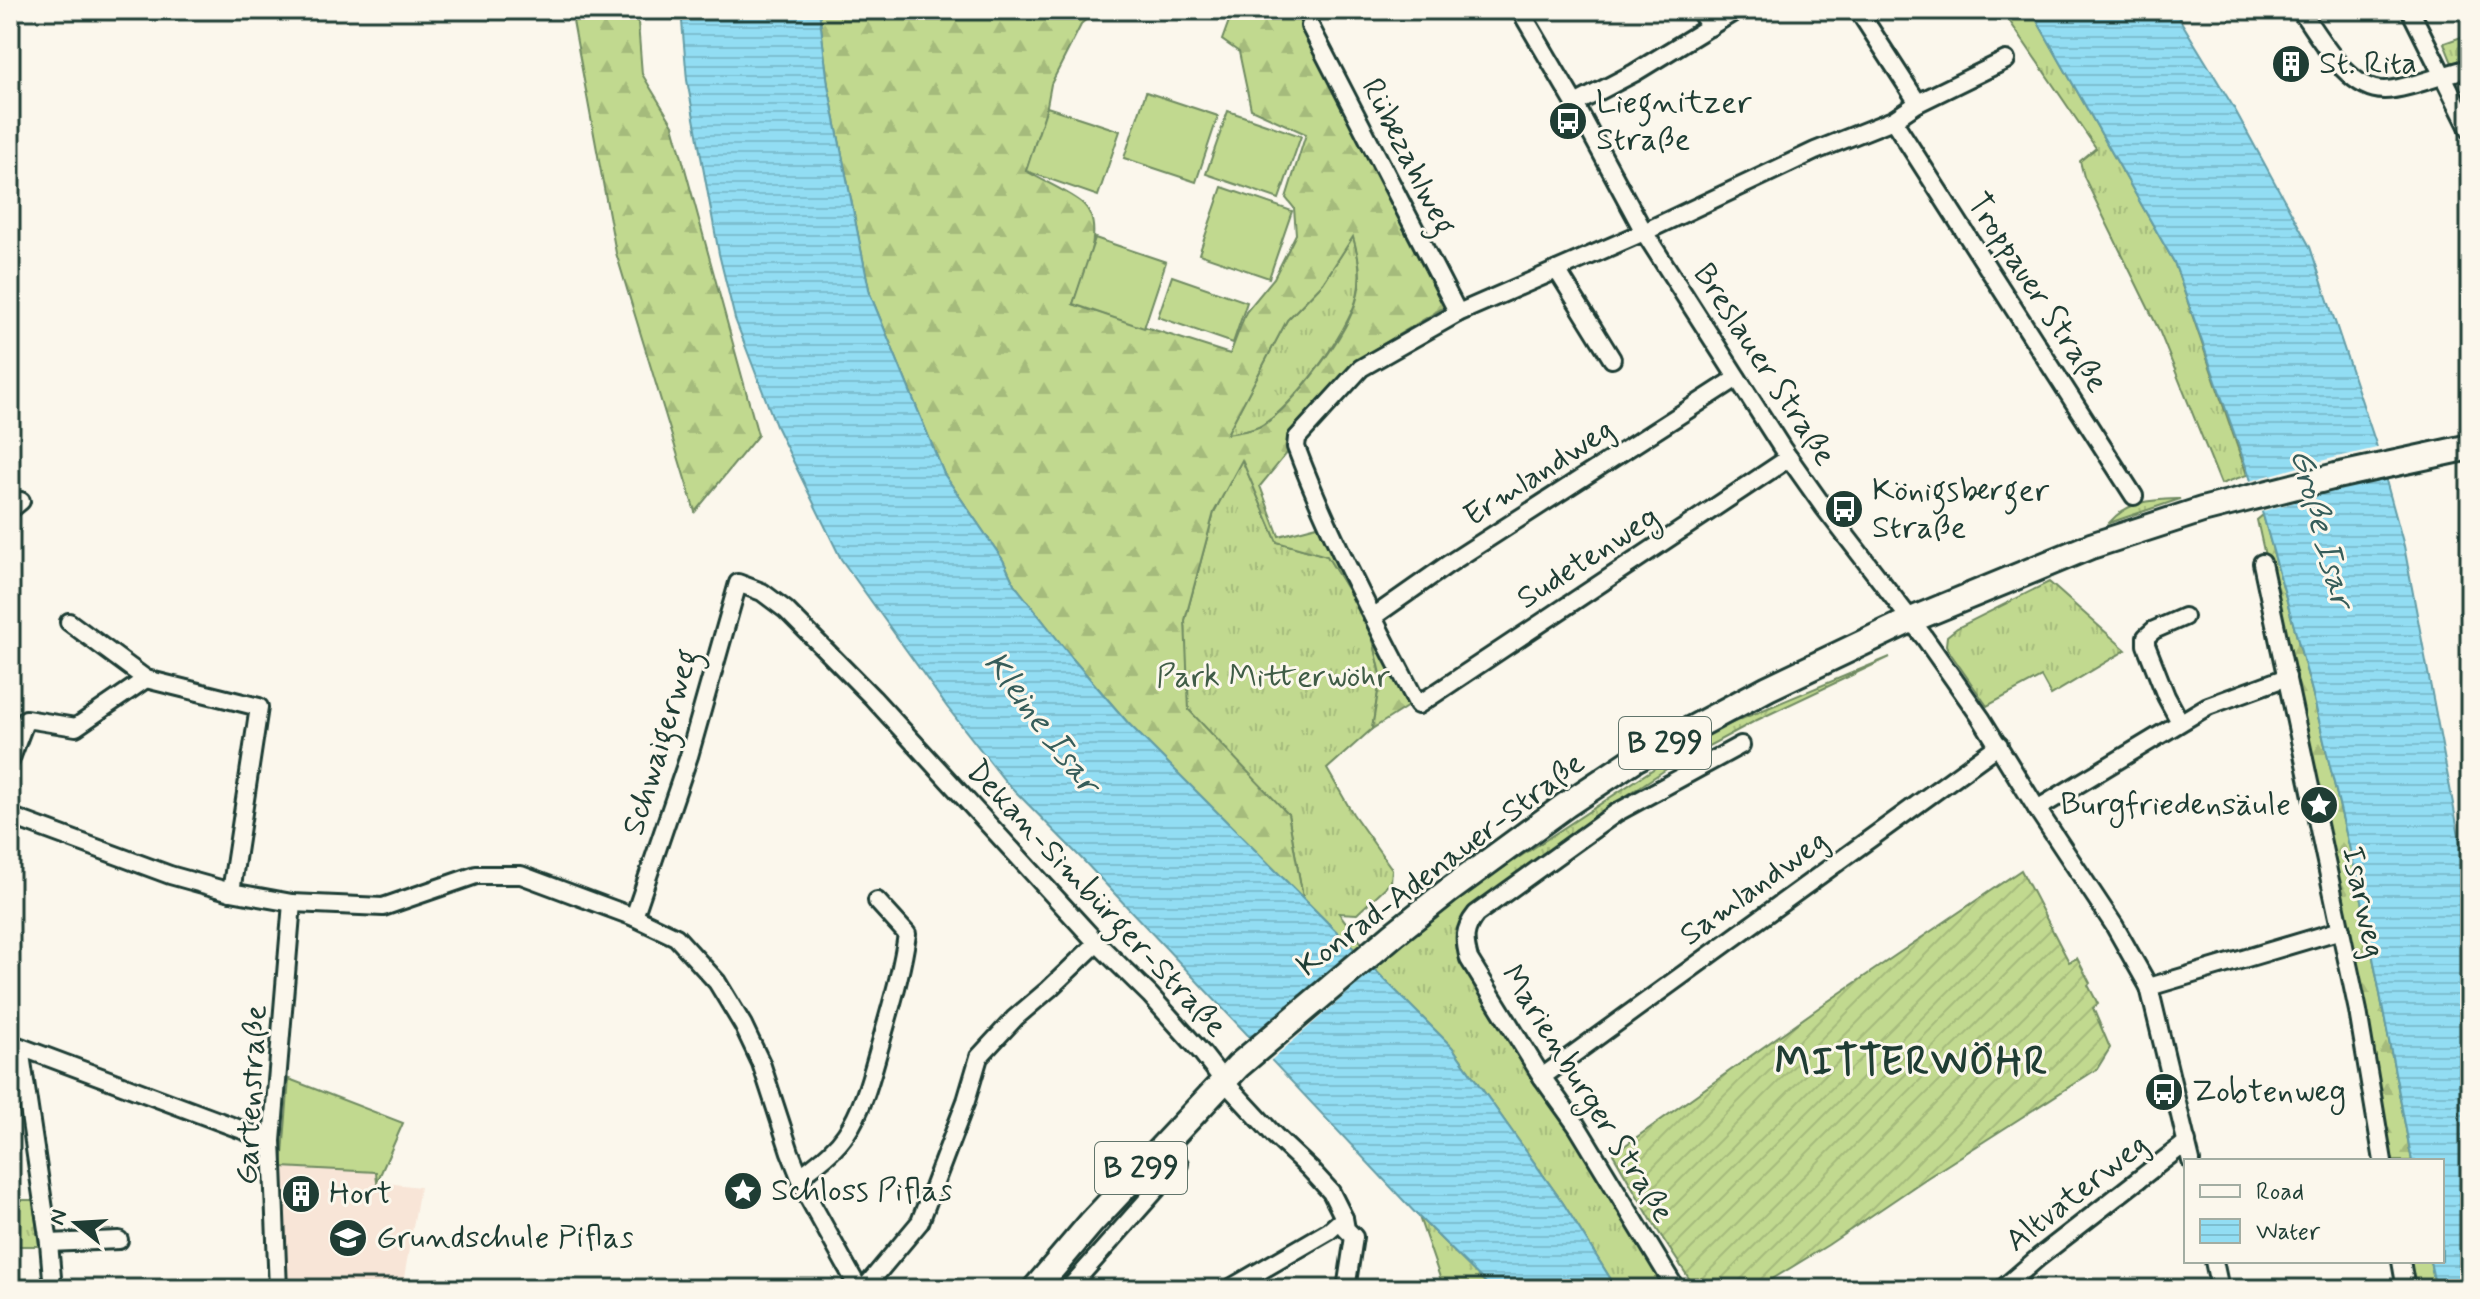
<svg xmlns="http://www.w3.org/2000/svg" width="2480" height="1299" viewBox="0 0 2480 1299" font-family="Mynerve,sans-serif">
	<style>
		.built { fill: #f8e5d7 }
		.grass { fill: url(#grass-tufts); stroke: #708b62; stroke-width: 2 }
		.forest { fill: url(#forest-firs); stroke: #708b62; stroke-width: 2; fill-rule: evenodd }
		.garden { fill: url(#garden-furrows); stroke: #708b62; stroke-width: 2 }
		.pitch { fill: #c1d98f; stroke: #708b62; stroke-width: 2 }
		.water { fill: url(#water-rules); stroke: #649da7; stroke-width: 2 }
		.pier { fill: #fbf7ec }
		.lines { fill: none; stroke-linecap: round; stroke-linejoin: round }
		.street-casing { stroke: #1f3d34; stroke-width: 22 }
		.primary-casing { stroke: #1f3d34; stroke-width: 30 }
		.street { stroke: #fbf7ec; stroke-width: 16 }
		.primary { stroke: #fbf7ec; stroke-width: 24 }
		.labels { text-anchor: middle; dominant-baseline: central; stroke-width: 6; stroke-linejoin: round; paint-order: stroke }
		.shield { fill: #fbf7ec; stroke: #61756b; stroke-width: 2 }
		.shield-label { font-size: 30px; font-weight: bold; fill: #1f3d34 }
		.poi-label { font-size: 32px; fill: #1f3d34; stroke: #fbf7ec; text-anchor: start }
		.street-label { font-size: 32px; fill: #1f3d34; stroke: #fbf7ec }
		.park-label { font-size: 32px; fill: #3f5c46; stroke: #fbf7ec }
		.water-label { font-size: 34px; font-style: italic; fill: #365d5a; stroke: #fbf7ec }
		.district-label { font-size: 40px; font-weight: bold; letter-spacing: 2px; fill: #1f3d34; stroke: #fbf7ec }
	</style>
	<defs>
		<pattern id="grass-tufts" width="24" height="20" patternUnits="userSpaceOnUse" patternTransform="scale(2)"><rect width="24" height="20" fill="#c1d98f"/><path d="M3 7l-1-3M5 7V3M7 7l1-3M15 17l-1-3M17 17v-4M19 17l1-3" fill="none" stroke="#a5bb7c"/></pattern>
		<pattern id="forest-firs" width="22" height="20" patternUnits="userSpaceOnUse" patternTransform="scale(2)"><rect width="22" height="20" fill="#c1d98f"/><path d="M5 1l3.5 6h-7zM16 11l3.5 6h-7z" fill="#a5bb7c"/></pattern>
		<pattern id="garden-furrows" width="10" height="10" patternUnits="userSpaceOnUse" patternTransform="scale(2)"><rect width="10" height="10" fill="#c1d98f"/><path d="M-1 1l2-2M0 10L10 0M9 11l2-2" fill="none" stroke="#a5bb7c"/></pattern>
		<pattern id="water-rules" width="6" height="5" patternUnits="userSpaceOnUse" patternTransform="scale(2)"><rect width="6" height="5" fill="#92ddf3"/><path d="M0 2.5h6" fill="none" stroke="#7dbfd1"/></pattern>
	</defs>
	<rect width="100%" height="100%" fill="#fbf7ec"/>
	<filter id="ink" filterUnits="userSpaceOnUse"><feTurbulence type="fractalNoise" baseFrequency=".0125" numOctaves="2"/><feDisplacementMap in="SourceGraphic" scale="16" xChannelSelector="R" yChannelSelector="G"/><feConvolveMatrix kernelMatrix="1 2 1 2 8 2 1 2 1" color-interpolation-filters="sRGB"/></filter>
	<g filter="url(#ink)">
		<!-- built -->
		<polygon class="built" points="282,1167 376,1172 378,1182 420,1187 402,1289 287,1289"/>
		<!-- grass -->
		<g class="grass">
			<polygon points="2002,10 2031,10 2174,262 2247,475 2221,484 2158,328 2084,177 2080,161 2096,148"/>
			<polygon points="2470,34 2470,58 2452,63 2444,43"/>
			<path d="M1353 236C1359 257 1362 275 1357 297 1349 331 1292 408 1262 425 1253 431 1237 432 1226 435L1287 320 1323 283Z"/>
			<polygon points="1242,459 1277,542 1327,556 1370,626 1381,674 1372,729 1327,769 1353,814 1392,869 1391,882 1357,914 1339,913 1360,941 1378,959 1404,933 1708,733 1890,657 1755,721 1671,766 1614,804 1559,846 1490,894 1464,943 1676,1289 1617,1289 1563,1203 1452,1047 1303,898 1288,814 1130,712 1185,620 1214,512"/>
			<path d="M2180 499 2109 523C2129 500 2151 500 2180 499Z"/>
			<polygon points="2049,582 2126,650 2051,695 2041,677 1987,706 1948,650 1946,645 1947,636 1957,628"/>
			<polygon points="10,1200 33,1200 39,1246 10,1246"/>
			<polygon points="1419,1217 1492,1289 1444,1289"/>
		</g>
		<!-- forest -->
		<g class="forest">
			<polygon points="571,10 637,10 642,74 673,125 758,435 695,512 616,253"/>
			<path d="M819 10H1098L1082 23 1051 84 1046 111 1026 171C1043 181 1065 190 1081 202 1109 225 1082 277 1073 304L1230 354 1246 312 1274 278 1296 234 1294 208 1286 198 1306 134 1251 109 1239 52 1222 40 1233 10H1301L1314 23 1446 306 1355 361 1287 435 1288 452 1260 486 1279 536 1321 525 1413 703 1372 729 1381 674 1370 626 1327 556 1277 542 1242 460 1214 512 1185 620 1189 710 1288 814 1303 898 1128 723 1072 658 1014 584 1003 560 944 474 870 294 828 85ZM1353 237C1359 258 1363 276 1357 298 1349 332 1293 407 1263 425 1254 431 1238 432 1227 434L1287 320 1323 283Z"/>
			<polygon points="2263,515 2312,691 2362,900 2412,1161 2388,1161 2289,663 2257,520"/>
			<polygon points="2406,1261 2430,1261 2436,1289 2412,1289"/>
		</g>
		<!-- garden -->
		<polygon class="garden" points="2021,870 2069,962 2077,958 2090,983 2088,985 2098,1004 2093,1008 2110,1048 2097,1069 1927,1178 1828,1245 1756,1289 1696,1289 1656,1228 1613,1154 1821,1006"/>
		<!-- pitch -->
		<g class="pitch">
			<polygon points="1146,92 1218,116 1196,182 1124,158"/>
			<polygon points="1047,107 1120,131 1098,196 1026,171"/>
			<polygon points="1228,111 1301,136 1279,199 1206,174"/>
			<polygon points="1222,187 1292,211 1269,278 1199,254"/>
			<polygon points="1095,238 1166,262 1144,328 1073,304"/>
			<polygon points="1172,276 1247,302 1233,343 1158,317"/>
			<polygon points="289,1079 403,1123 377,1182 376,1172 282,1167"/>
		</g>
		<!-- water -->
		<g class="water">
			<polygon points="681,10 819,10 828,85 870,294 944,474 1003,560 1014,584 1072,658 1128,723 1452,1047 1563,1203 1617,1289 1492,1289 1419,1217 1082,859 1005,781 947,707 841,559 776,426 735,319 719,254 687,80"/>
			<polygon points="2031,10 2174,10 2234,108 2310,247 2376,444 2404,546 2470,893 2470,1289 2436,1289 2430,1261 2442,1261 2442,1161 2412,1161 2362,900 2312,691 2263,515 2174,262"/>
		</g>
		<!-- pier -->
		<g class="pier">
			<polygon points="2381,447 2390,479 2323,494 2257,513 2246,482 2316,462"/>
			<polygon points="1357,946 1377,967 1268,1063 1247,1041"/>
		</g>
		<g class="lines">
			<!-- street casing -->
			<g class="street-casing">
				<g id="street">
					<polyline points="1520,10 1575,104 1644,232 1782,448 1823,506 1924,637 1981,718 2037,809 2114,925 2149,987 2191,1161"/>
					<polyline points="1699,10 1710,27"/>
					<polyline points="1858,10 1918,103"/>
					<path d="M2300 10C2320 37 2347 90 2384 90 2405 90 2447 73 2470 68"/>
					<polyline points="2410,10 2470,130"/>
					<polyline points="1310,26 1458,313"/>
					<polyline points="1575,104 1634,73 1737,10"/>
					<polyline points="1893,120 2134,496"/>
					<polyline points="1557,270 1612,359"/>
					<path d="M1789 458 1418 705C1375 621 1329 536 1296 447L1297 438 1361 368 1458 313 1644 232 1815 151 1893 120 1918 103 2006 60"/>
					<polyline points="10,510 21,501"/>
					<polyline points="2262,563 2358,1011 2383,1161"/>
					<polyline points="1373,617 1447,565 1737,378"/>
					<polyline points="146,679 259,707 231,892"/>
					<polyline points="2180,722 2166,696 2146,645 2146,637 2154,630 2184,617"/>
					<polyline points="10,761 26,719 76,727 146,679 69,622"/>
					<polyline points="2037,809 2208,706 2287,677"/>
					<polyline points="10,816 170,875 231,892 292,903 383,907 476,875 521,875 634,917 676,937 717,982 743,1025 761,1063 790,1152 808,1197 859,1289"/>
					<polyline points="634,917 689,756 738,583 762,592 786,610 873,698 1097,943 1150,995 1202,1053 1223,1080 1275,1136 1310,1169 1331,1192 1344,1218 1346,1229 1354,1237 1346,1289"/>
					<polyline points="2149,987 2341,930"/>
					<polyline points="10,1043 272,1141"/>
					<polyline points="20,1048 49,1243 53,1289"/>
					<polyline points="1542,1077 1999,745"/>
					<path d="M801 1176C817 1163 834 1152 846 1134 864 1108 872 1073 881 1042 891 1006 902 971 907 934L877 901"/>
					<polyline points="49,1243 119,1240"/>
					<polyline points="2214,1261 2220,1289"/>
					<polyline points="2401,1261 2406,1289"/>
					<polyline points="278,1289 272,1141 292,903"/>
					<polyline points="864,1289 920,1222 966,1101 979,1057 1015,1018 1049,989 1097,943"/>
					<polyline points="1070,1289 1070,1287 1179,1164"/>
					<polyline points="1229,1289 1329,1231 1344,1218"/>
					<path d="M1676 1289 1577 1126 1542 1077 1469 959C1464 940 1463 930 1476 914L1616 813 1741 745"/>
					<polyline points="2002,1289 2039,1257 2187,1142"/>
				</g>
			</g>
			<!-- primary casing -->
			<g class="primary-casing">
				<polyline id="primary" points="1035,1289 1091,1223 1238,1066 1394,934 1447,892 1566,805 1635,759 1768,688 1911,620 2091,546 2202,510 2336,476 2470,447"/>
			</g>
			<!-- street -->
			<use href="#street" class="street"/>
			<!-- primary -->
			<use href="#primary" class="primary"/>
		</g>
	</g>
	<!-- icons -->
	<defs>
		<g id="building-disc" transform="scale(2)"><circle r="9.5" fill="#1f3d34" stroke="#fbf7ec"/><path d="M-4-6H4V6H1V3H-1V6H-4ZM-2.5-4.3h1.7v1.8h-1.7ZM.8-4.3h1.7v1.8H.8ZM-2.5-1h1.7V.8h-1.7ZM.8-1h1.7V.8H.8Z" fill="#fff"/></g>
		<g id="bus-disc" transform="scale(2)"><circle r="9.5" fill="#1f3d34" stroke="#fbf7ec"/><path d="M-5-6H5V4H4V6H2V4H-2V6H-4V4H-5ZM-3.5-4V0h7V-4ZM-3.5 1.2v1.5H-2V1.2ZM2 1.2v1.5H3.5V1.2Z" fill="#fff"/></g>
		<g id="sight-disc" transform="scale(2)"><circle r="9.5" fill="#1f3d34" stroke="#fbf7ec"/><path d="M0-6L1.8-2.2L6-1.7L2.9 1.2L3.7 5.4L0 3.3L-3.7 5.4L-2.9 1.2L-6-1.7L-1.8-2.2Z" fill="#fff"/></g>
		<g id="school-disc" transform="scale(2)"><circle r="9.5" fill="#1f3d34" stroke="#fbf7ec"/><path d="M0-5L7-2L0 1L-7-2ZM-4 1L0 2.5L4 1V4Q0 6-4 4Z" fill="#fff"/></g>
	</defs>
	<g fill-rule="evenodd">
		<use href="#building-disc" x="2291" y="64"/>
		<use href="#bus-disc" x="1568" y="121"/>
		<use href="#bus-disc" x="1844" y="509"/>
		<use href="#sight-disc" x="2319" y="805"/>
		<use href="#bus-disc" x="2164" y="1092"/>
		<use href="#sight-disc" x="743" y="1191"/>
		<use href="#building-disc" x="301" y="1194"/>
		<use href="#school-disc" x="348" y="1238"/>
	</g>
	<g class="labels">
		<!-- shield labels -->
		<g class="shield">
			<rect x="1619" y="717" width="92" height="52" rx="6"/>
			<rect x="1095" y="1142" width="92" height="52" rx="6"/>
		</g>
		<g class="shield-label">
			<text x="1665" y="743">B 299</text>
			<text x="1141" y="1168">B 299</text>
		</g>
		<!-- poi labels -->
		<g class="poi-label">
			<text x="2319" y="64">St. Rita</text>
			<text x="1596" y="103">Liegnitzer<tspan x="1596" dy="37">Straße</tspan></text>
			<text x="1872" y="491">Königsberger<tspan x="1872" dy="37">Straße</tspan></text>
			<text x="2291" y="805" text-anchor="end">Burgfriedensäule</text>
			<text x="2192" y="1092">Zobtenweg</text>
			<text x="771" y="1191">Schloss Piflas</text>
			<text x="329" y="1194">Hort</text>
			<text x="376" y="1238">Grundschule Piflas</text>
		</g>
		<!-- street labels -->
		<g class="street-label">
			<text transform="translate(1408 157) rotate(63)">Rübezahlweg</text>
			<text transform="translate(2037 293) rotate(57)">Troppauer Straße</text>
			<text transform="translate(1764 365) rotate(57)">Breslauer Straße</text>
			<text transform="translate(1539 473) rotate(-33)">Ermlandweg</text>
			<text transform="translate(1588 558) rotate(-33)">Sudetenweg</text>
			<text transform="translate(661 742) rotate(-73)">Schwaigerweg</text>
			<text transform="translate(1441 865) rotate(-37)">Konrad-Adenauer-Straße</text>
			<text transform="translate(1754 888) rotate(-36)">Samlandweg</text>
			<text transform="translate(1096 899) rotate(47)">Dekan-Simbürger-Straße</text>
			<text transform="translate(2363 902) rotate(78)">Isarweg</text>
			<text transform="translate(1587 1094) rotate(58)">Marienburger Straße</text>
			<text transform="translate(252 1095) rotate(-87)">Gartenstraße</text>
			<text transform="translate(2077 1193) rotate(-38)">Altvaterweg</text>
		</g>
		<!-- park labels -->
		<g class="park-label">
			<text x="1273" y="677">Park Mitterwöhr</text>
		</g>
		<!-- water labels -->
		<g class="water-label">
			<text transform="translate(2321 528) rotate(75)">Große Isar</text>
			<text transform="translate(1041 723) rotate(53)">Kleine Isar</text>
		</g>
		<!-- district labels -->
		<g class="district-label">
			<text x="1912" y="1063">MITTERWÖHR</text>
		</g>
	</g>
	<!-- margin -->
	<rect width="2480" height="1299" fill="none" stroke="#fbf7ec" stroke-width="40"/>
	<rect x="20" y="20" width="2440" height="1259" fill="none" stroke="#1f3d34" stroke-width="3" filter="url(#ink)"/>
	<!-- legend -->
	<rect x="2184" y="1159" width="260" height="104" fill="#fbf7ec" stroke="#a3ada2" stroke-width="2"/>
	<rect x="2200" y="1185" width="40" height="12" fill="#fbf7ec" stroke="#a3ada2" stroke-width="2"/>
	<text x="2256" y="1199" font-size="24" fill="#1f3d34">Road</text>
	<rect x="2200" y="1219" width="40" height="24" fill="url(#water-rules)" stroke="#a3ada2" stroke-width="2"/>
	<text x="2256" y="1239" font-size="24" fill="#1f3d34">Water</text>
	<!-- north arrow -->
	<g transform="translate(76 1223) rotate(288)" stroke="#fbf7ec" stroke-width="6" paint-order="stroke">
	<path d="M0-6L14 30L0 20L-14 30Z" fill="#1f3d34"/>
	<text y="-12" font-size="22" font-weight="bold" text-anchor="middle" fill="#1f3d34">N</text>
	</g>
</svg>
